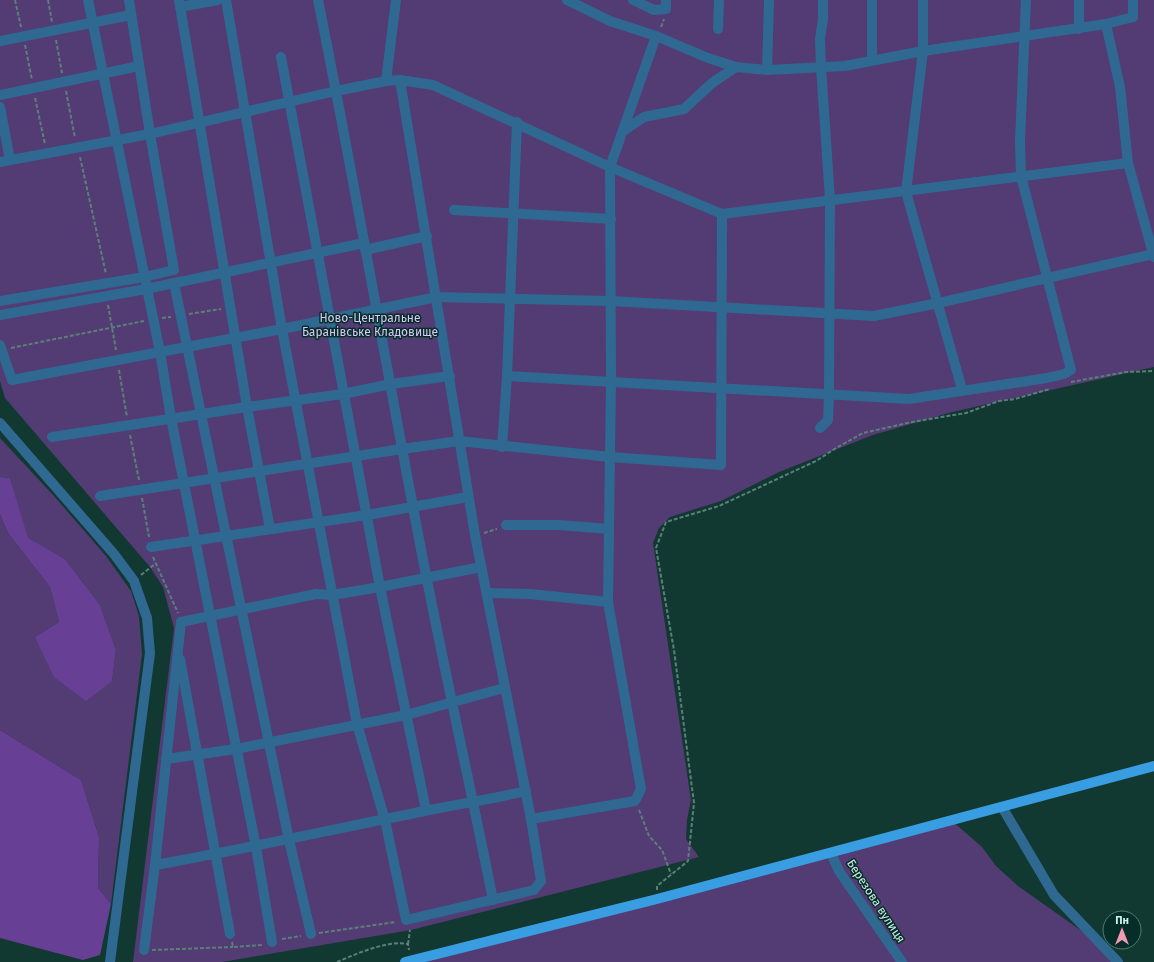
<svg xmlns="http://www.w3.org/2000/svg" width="1154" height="962" viewBox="0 0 1154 962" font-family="'Fira Sans',sans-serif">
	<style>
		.green { fill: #533b73 }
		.forest { fill: #674096 }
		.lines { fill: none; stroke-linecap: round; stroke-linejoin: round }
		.path { stroke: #5b8079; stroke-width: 2; stroke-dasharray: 4 2; stroke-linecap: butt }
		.minor { stroke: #2f6992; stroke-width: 10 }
		.major { stroke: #399ee1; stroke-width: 10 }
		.labels { text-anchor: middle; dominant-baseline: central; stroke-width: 3; stroke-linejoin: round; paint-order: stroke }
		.park-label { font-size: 12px; fill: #dac8f7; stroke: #062e28 }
		.street-label { font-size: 12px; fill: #cceee7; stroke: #062e28 }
	</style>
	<rect width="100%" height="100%" fill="#123832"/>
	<!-- green -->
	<g class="green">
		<polygon points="0,0 1154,0 1154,367 952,412 873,435 779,472 721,501 670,517 659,528 653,543 691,800 687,820 686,839 699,857 411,930 222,962 133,962 174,628 163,587 150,567 5,398 0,381"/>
		<polygon points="0,438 54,496 106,556 131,591 139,616 142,654 111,904 98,888 99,837 81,780 0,730 0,514 8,533 50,587 59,622 35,637 112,681 116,650 100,605 65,559 27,538 10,478 0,477"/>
		<polygon points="951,820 982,847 996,866 1018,886 1110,951 1118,962 420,962"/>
	</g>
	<!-- forest -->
	<g class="forest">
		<polygon points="0,477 10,478 28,538 65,559 100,605 116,650 112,681 86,701 54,677 35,637 59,622 50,587 8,533 0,514"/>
		<polygon points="0,730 81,780 99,837 98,888 111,904 100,955 83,960 0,938"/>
	</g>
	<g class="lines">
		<!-- path -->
		<g class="path">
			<polyline points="15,0 21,27"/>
			<polyline points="48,0 52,22"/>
			<polyline points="661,27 664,19"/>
			<polyline points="56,40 62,73"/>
			<polyline points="25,45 32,80"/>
			<polyline points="66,91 75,138"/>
			<polyline points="35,98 45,144"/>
			<polyline points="80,157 106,274"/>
			<polyline points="108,305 116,350"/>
			<polyline points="189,314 221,309"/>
			<polyline points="162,318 171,317"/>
			<polyline points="11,348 144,321"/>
			<polyline points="119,370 127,417"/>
			<polyline points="1071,382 1126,372 1154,371"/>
			<polyline points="130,435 139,480"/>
			<polyline points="142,498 149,537"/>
			<polyline points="484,533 497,529"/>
			<polyline points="153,557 178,613"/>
			<polyline points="141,575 155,564"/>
			<polyline points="639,810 649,836 662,850 671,874"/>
			<polyline points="657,890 657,886 688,861 694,803 674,650 656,548 666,522 719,506 816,461 836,448 863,433 912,422 966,413 999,401 1015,399 1050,389"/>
			<polyline points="319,933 396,922"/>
			<polyline points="282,939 301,936"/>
			<polyline points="232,942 233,947 262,945"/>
			<polyline points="408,944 410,930"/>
			<polyline points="152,950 233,947"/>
			<path d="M337 962C356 954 387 940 408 944L409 950"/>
		</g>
		<!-- minor -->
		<g class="minor">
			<polyline points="88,0 160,352 171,418 256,847 272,942"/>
			<polyline points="179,0 247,407 270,529"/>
			<polyline points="226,0 282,329 357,724 385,820 406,920 534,890 541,881 531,819"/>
			<path d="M318 0C352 168 381 338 413 507 437 638 467 769 493 900"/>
			<polyline points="567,0 610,21 656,36 708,58 736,67 767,70 845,66 923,51 1106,24 1133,17 1133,0"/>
			<polyline points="633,0 654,10 666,9 666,0"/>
			<polyline points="923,0 923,51 906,192 962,389"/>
			<polyline points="180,7 218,0"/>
			<polyline points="1106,24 1120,87 1128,163 1154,257"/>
			<polyline points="718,29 719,0"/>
			<polyline points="1079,29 1079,0"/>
			<polyline points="0,41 131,15"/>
			<polyline points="281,57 380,587 426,810"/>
			<polyline points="872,60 872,0"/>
			<polyline points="767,70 769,0"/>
			<polyline points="400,80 475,535 531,819 635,801 641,789 608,602 611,381 610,167 656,36"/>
			<polyline points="386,81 396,0"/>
			<polyline points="0,95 139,66"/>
			<polyline points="0,107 10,160"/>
			<polyline points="623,131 644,117 684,109 712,83 736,67"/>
			<polyline points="0,162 150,134 336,91 386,81 400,80 433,85 610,167 722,214 1128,163"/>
			<polyline points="454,210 611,219"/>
			<polyline points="365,250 427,236"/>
			<polyline points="174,283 289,840 311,934"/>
			<polyline points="0,301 144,277 174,270 150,134 129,0"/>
			<polyline points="0,315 146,289 364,243"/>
			<polyline points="0,345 12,380 282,329 437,297 611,301 874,316 938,303 1153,254"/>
			<polyline points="507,376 909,399 1047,378 1064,374 1071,370 1021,176 1020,141 1026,0"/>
			<polyline points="0,423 114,554 134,581 147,618 150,653 110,962"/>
			<polyline points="820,428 828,420 829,395 830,199 821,67 820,39 823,19 823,0"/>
			<polyline points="52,437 247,407 343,394 391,384 450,376"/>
			<polyline points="502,447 507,376 517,122"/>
			<polyline points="100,496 402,449 459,441 610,457 721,465 722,214"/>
			<polyline points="506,525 559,525 609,529"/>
			<polyline points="151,547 367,515 468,497"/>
			<path d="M481 567 380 587 332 595 316 594 181 622 155 865C245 849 335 829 425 811 459 804 492 799 526 791"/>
			<polyline points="487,593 530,594 608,602"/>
			<polyline points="180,659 230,934"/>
			<polyline points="166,759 236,749 406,715 504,688"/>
			<polyline points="1002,807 1054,895 1118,962"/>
			<polyline points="831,853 839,871 902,962"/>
			<polyline points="144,950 155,865"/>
		</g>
		<!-- major -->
		<polyline class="major" points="405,962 657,899 1154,766"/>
	</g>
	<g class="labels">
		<!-- park labels -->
		<g class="park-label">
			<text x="370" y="318">Ново-Центральне<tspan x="370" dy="14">Баранівське Кладовище</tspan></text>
		</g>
		<!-- street labels -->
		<g class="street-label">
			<text transform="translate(876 901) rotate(57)">Березова вулиця</text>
		</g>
	</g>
	<!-- north arrow -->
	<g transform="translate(1122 930)"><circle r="19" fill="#062e28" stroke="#557b74"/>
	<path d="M0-3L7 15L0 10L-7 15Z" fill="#f19ab2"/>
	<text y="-6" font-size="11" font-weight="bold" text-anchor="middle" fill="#cceee7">Пн</text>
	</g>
</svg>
